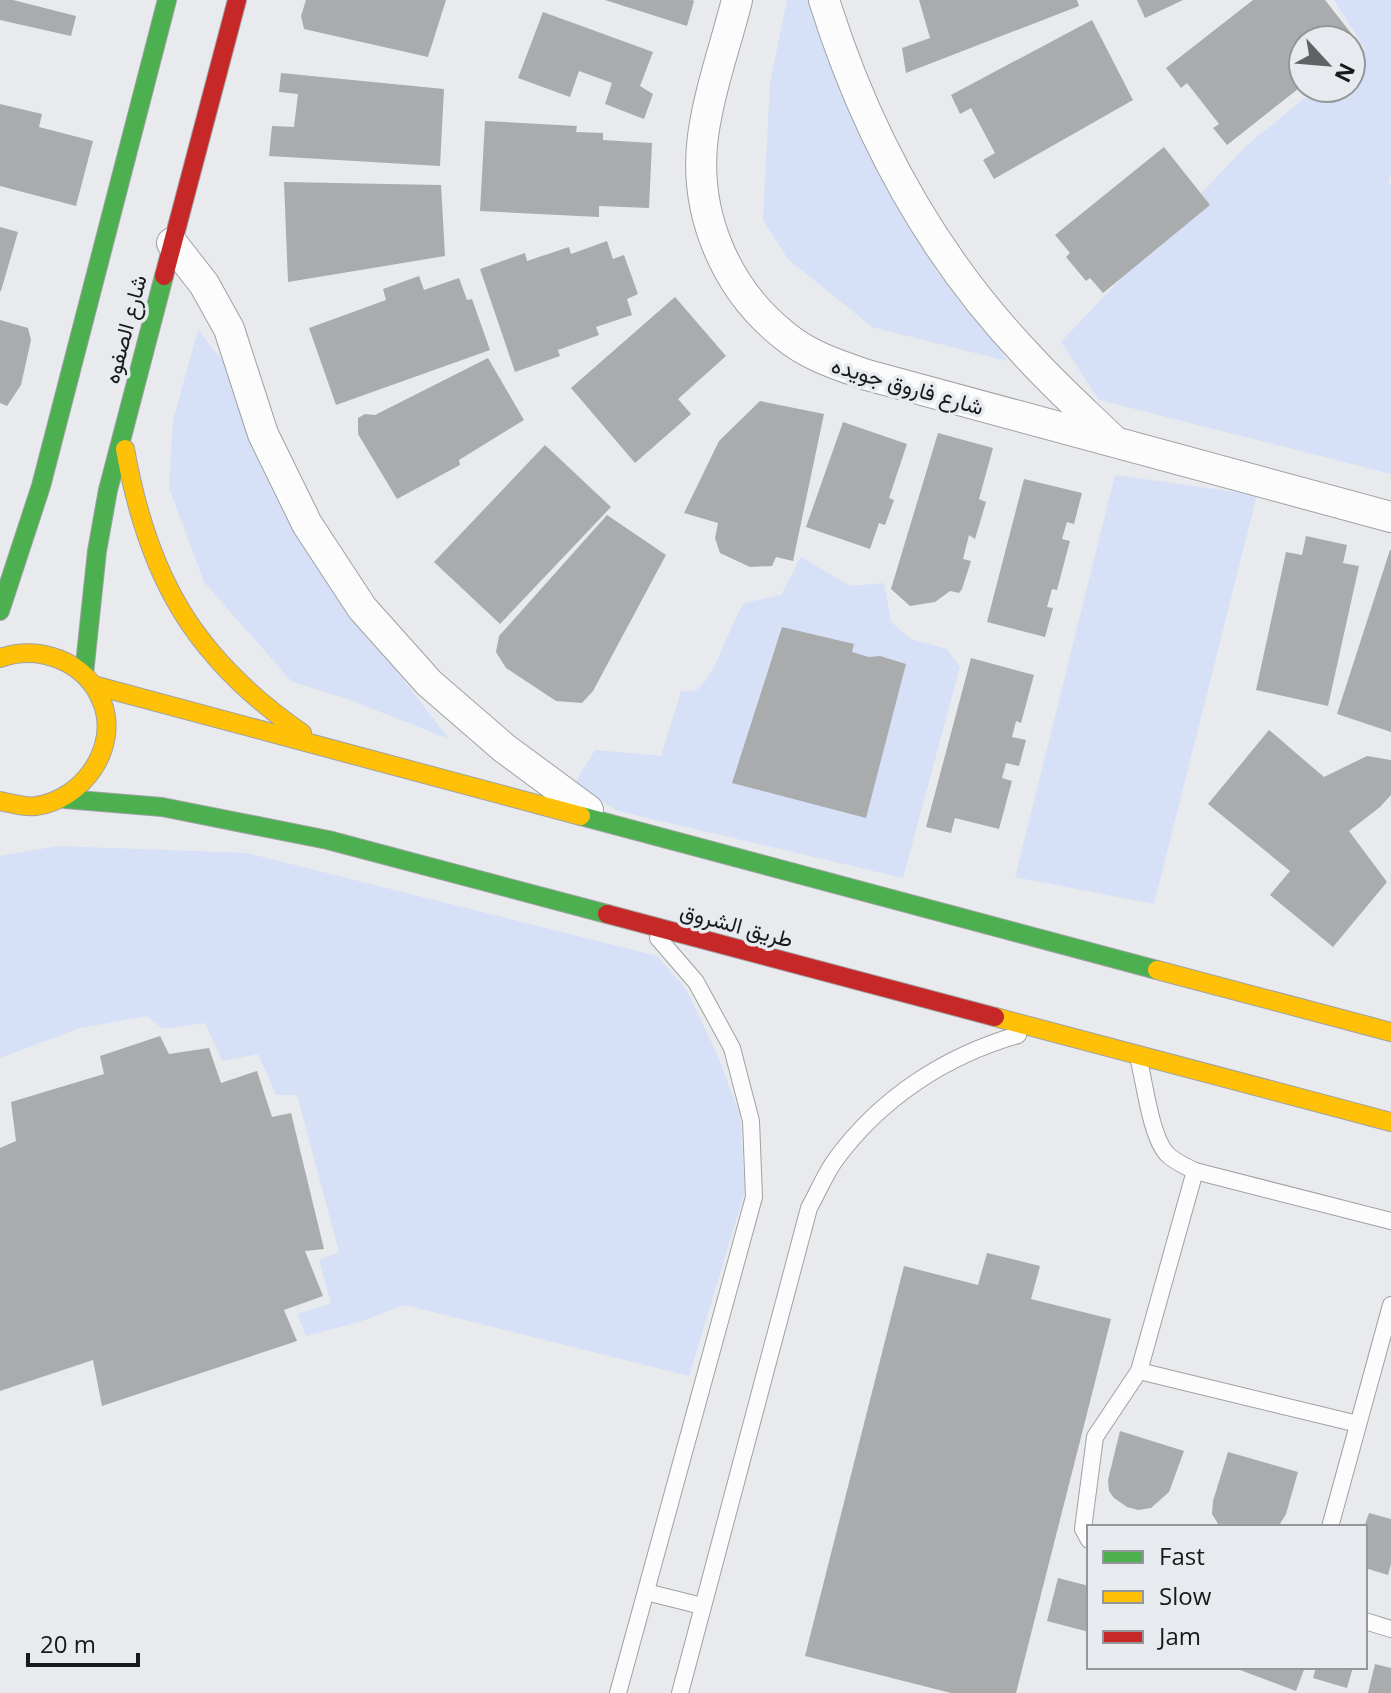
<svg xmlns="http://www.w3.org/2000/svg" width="1391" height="1693" viewBox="0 0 1391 1693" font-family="'Open Sans',Vazirmatn,sans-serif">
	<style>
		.green { fill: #d6e1f7 }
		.building { fill: #aaabac }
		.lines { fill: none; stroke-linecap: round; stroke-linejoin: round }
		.lane-casing { stroke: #a0a1a3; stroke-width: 18 }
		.street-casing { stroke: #a0a1a3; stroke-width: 32 }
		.fast-casing { stroke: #a0a1a3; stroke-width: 20 }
		.slow-casing { stroke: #a0a1a3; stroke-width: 20 }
		.jam-casing { stroke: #a0a1a3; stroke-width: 20 }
		.lane { stroke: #fcfcfc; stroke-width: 16 }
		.street { stroke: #fcfcfc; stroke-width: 30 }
		.fast { stroke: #4caf50; stroke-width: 18 }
		.slow { stroke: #ffc107; stroke-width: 18 }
		.jam { stroke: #c62828; stroke-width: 18 }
		.labels { text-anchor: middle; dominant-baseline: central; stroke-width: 7; stroke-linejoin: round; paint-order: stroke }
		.street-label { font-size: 22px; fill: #18191a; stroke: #e7eaee }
	</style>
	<rect width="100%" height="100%" fill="#e8eaed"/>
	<!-- green -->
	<g class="green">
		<polygon points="787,0 811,0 862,137 937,272 985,327 1007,361 872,327 788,259 763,220 770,83"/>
		<polygon points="1334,0 1391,0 1391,175 1388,183 1391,185 1391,474 1099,400 1061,342 1246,146 1317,88 1351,88 1351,61 1365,49"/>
		<polygon points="198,330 230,370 348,608 449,739 345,698 292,682 204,582 169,488 173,420"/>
		<polygon points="1115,475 1257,495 1154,904 1015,877"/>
		<path d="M801 557 850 586 884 583 891 622 911 639 947 649 960 667 903 878 618 811 574 784 595 750 661 756 681 691C685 691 690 692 694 691 713 685 731 621 744 603L781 595Z"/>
		<polygon points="58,846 247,853 657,956 686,989 717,1054 740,1115 745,1191 689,1376 405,1305 359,1322 306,1336 297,1314 331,1303 319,1260 339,1252 297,1095 276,1095 258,1054 222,1061 205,1023 163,1029 147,1016 80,1028 0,1058 0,856"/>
	</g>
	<!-- building -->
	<g class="building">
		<polygon points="0,0 13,0 76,16 71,36 0,20"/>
		<polygon points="306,0 446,0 428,57 304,29 301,16"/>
		<polygon points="605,0 692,0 694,1 687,26"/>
		<polygon points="919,0 1077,0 1079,6 906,73 902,48 930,38"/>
		<polygon points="1137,0 1183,0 1145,18"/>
		<polygon points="1253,0 1325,0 1358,42 1351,48 1351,40 1303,40 1303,85 1227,145 1213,128 1219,124 1187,83 1181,88 1166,68"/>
		<polygon points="543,12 653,52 640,86 653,94 644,119 605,104 612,83 579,71 570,97 518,78"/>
		<polygon points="1092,20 1133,100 994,179 983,160 995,153 971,108 960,114 951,95"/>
		<polygon points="281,73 444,89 440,166 269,156 272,126 294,127 298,94 279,92"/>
		<polygon points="0,104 42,114 39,127 93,141 76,206 0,186"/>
		<polygon points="485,121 577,126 576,132 603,133 603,140 652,143 649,208 599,206 599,217 480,211"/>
		<polygon points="1164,147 1210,205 1103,293 1090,278 1086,281 1066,257 1070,253 1055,235"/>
		<polygon points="284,182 441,185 445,256 288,282"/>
		<polygon points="0,227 18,232 1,291 0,291"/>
		<polygon points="607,241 613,259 624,255 638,294 627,299 632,315 596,327 599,335 558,350 560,356 515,372 480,269 525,253 527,261 569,247 571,254"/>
		<polygon points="419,276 424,290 459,278 467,300 472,299 490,350 336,405 309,328 386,300 383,289"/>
		<polygon points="675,297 726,356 678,399 691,414 635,463 571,388"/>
		<polygon points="0,320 28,328 31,340 21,385 7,406 0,403"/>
		<polygon points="488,358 524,420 459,460 460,465 397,499 358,434 358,418 365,414 375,415"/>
		<polygon points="760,401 824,414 793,561 776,557 772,566 750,567 720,553 715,538 718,523 684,513 719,441"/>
		<polygon points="843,422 907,444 889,498 894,500 885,525 879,523 870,549 806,527"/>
		<polygon points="938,433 993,448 979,499 986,502 975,539 969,535 963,559 971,561 962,589 959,593 950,591 935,602 910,606 891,589"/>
		<polygon points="545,445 611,507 500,624 434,562"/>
		<polygon points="1024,479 1082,493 1074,524 1067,522 1062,539 1070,541 1057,590 1052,589 1047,607 1053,608 1045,637 987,622"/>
		<polygon points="607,515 666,555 593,691 582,703 556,701 506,668 496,652 499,636"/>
		<polygon points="1306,536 1347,545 1343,563 1359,566 1328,706 1256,690 1286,552 1302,555"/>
		<polygon points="1390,550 1391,550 1391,732 1337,714"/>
		<polygon points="782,627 854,644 852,652 869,657 880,656 906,664 866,818 732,783"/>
		<polygon points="971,658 1034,675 1021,723 1016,721 1012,737 1026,740 1019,766 1006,763 1002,778 1012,781 999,829 955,818 951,833 926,827"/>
		<polygon points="1269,730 1324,777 1367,756 1391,760 1391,795 1380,807 1349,831 1387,882 1333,947 1270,895 1290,871 1208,804"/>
		<polygon points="160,1036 169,1054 209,1048 221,1083 257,1071 272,1117 291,1113 324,1249 305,1251 323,1296 284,1310 297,1341 102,1406 93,1360 0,1391 0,1148 16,1141 11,1102 104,1074 100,1056"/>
		<polygon points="987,1253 1040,1266 1031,1299 1111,1319 1016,1693 951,1693 805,1656 904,1266 978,1285"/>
		<polygon points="1120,1431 1184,1451 1169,1492 1151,1508 1138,1510 1127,1507 1114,1498 1109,1491 1108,1480"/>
		<polygon points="1228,1452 1298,1472 1286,1514 1278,1527 1220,1527 1212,1514 1213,1501"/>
		<polygon points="1369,1513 1391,1519 1391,1564 1388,1575 1365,1568 1364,1527"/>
		<polygon points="1058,1578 1089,1586 1089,1632 1047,1621"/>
		<polygon points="1375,1664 1391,1668 1391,1693 1368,1693"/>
		<polygon points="1232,1667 1305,1667 1296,1691"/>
		<polygon points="1316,1667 1353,1667 1347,1688 1313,1678"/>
	</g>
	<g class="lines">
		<!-- lane casing -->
		<g class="lane-casing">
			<g id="lane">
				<path d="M1139 1061C1145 1085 1151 1137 1167 1154 1175 1162 1185 1166 1195 1171L1391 1221"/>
				<polyline points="1139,1371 1358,1424"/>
				<polyline points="1330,1527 1391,1305"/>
				<polyline points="1089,1540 1083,1529 1095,1437 1139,1371 1195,1171"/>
				<polyline points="646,1592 702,1606"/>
				<polyline points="1365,1621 1391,1629"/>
				<polyline points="618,1693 754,1197 751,1121 732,1048 696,982 658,938"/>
				<path d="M680 1693 809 1208C818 1192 825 1174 836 1159 881 1098 945 1056 1018 1035"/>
			</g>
		</g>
		<!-- street casing -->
		<g class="street-casing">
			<g id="street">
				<path d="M737 0C726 44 709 91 703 136 693 212 725 289 785 336 809 356 838 365 867 375L1391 517"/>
				<path d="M824 0C865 131 931 254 1026 354 1053 384 1084 412 1113 440"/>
				<polyline points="172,243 204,284 229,329 263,434 307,524 362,608 429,683 504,748 588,810"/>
			</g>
		</g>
		<!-- fast casing -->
		<g class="fast-casing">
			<g id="fast">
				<polyline points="0,611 41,486 167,0"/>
				<polyline points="84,674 97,551 108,490 164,276"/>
				<polyline points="65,799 162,807 328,840 607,914"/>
				<polyline points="581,816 1157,970"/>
			</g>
		</g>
		<!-- slow casing -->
		<g class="slow-casing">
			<g id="slow">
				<path d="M125 449C148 578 194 658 302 733"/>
				<path d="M0 658C39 644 86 661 102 702 120 748 82 800 36 806 25 808 11 803 0 801"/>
				<polyline points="93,685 581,816"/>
				<polyline points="1157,970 1391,1032"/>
				<polyline points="995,1017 1391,1122"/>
			</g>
		</g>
		<!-- jam casing -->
		<g class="jam-casing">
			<g id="jam">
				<polyline points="164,276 237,0"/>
				<polyline points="607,914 995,1017"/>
			</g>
		</g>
		<!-- lane -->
		<use href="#lane" class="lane"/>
		<!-- street -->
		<use href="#street" class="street"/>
		<!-- fast -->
		<use href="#fast" class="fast"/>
		<!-- slow -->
		<use href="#slow" class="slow"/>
		<!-- jam -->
		<use href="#jam" class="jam"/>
	</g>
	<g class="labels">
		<!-- street labels -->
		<g class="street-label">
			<text transform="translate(124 329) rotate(-75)">شارع الصفوه</text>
			<text transform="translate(908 385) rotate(16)">شارع فاروق جويده</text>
			<text transform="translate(737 924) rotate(15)">طريق الشروق</text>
		</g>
	</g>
	<!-- legend -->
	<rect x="1087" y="1525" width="280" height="144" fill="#e7eaee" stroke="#949699" stroke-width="2"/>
	<rect x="1103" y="1551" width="40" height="12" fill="#4caf50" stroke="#949699" stroke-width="2"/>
	<text x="1159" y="1565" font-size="24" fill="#18191a">Fast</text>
	<rect x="1103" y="1591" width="40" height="12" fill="#ffc107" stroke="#949699" stroke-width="2"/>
	<text x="1159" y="1605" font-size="24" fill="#18191a">Slow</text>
	<rect x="1103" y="1631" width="40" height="12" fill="#c62828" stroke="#949699" stroke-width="2"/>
	<text x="1159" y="1645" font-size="24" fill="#18191a">Jam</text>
	<!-- north arrow -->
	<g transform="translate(1327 64) rotate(116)"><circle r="38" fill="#e7eaee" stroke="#949699" stroke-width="2"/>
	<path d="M0-6L14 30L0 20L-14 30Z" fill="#616264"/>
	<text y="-12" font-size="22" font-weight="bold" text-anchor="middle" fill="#18191a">N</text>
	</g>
	<!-- scale -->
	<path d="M28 1653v12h110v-12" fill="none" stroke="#18191a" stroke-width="4"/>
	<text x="40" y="1653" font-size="24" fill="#18191a" stroke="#e7eaee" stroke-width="6" paint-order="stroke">20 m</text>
</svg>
